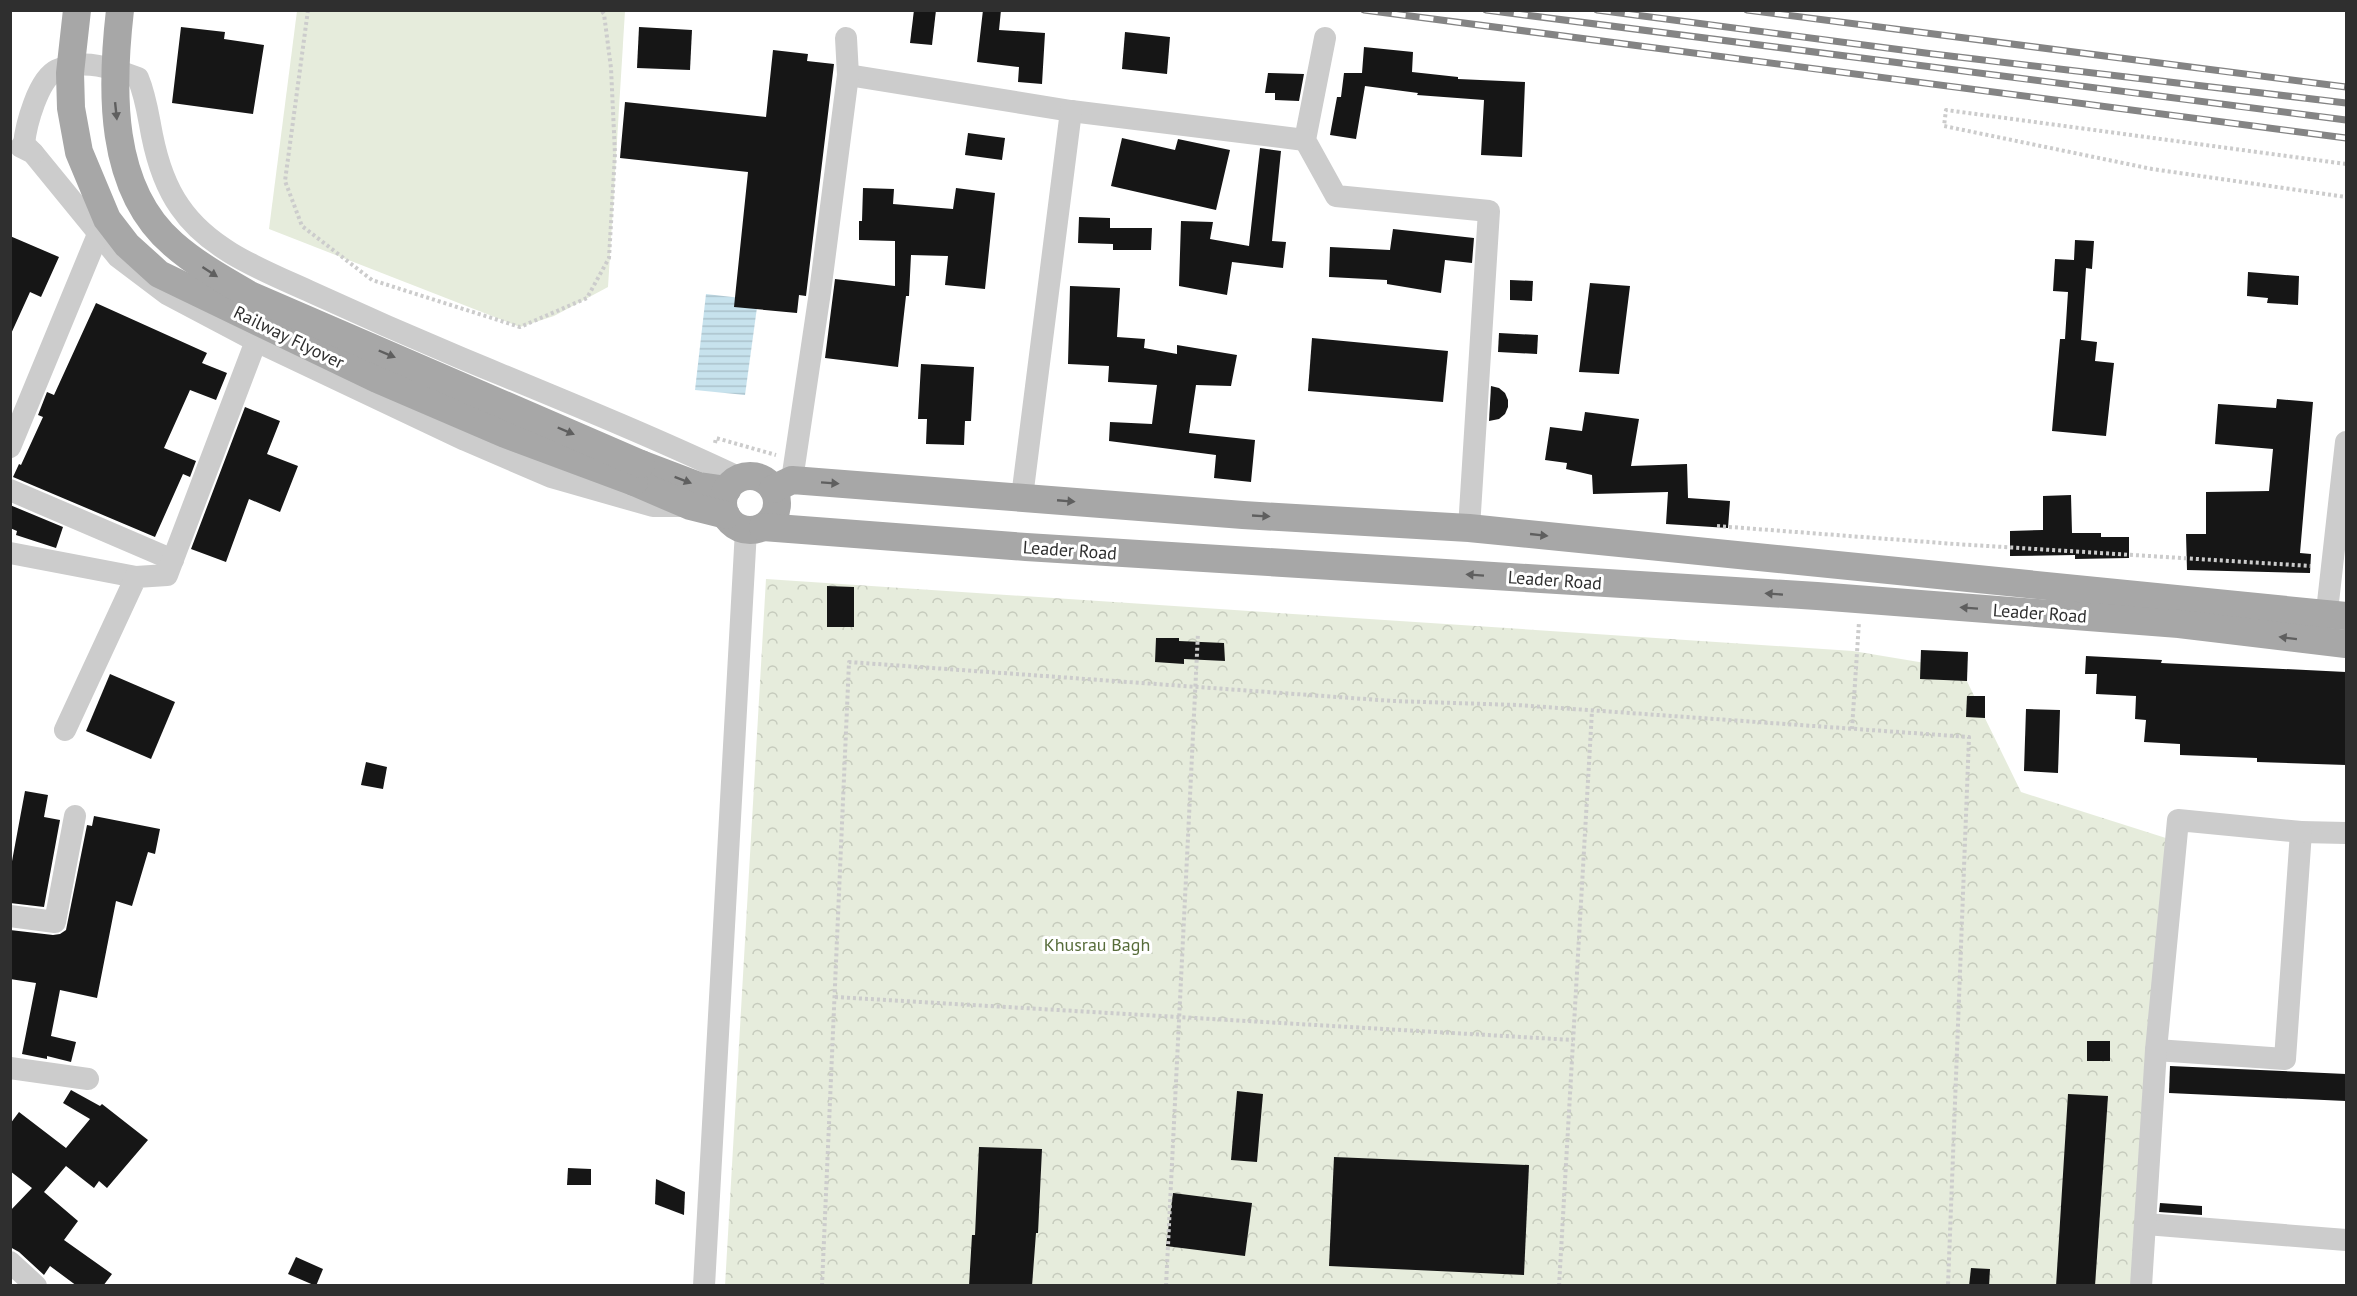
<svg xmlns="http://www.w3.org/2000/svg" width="2357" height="1296" viewBox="0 0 2357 1296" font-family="'PT Sans',sans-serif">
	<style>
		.park { fill: url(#park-crowns) }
		.pitch { fill: #e6ecdc }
		.water { fill: url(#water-rules) }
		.building { fill: #161616 }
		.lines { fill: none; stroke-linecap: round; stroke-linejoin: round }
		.path { stroke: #ccc; stroke-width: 4; stroke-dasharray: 3 3; stroke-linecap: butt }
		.minor { stroke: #ccc; stroke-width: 22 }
		.major { stroke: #a7a7a7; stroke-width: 28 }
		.rail-casing { stroke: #848484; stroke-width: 7 }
		.rail { stroke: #fff; stroke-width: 4.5; stroke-dasharray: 14; stroke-linecap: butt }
		.major-bridge { stroke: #a7a7a7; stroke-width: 28 }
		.oneway { fill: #5f5f5f }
		.labels { text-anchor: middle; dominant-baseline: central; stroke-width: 6; stroke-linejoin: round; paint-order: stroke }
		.street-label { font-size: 18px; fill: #2f2f2f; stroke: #fff }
		.park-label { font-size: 18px; fill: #576c3a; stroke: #fff }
	</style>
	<defs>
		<pattern id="park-crowns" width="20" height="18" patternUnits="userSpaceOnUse" patternTransform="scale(1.5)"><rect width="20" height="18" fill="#e6ecdc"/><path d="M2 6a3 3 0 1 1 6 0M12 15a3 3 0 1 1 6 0" fill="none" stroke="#c6cbbd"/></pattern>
		<pattern id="water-rules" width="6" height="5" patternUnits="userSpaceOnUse" patternTransform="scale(1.5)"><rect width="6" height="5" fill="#c7e2ed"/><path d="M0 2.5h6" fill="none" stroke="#abc2cc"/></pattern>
	</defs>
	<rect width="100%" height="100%" fill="#fff"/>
	<!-- park -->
	<polygon class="park" points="766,579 1853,651 1961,669 2021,792 2169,839 2134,1285 725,1286"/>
	<!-- pitch -->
	<polygon class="pitch" points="297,11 625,11 608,287 554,316 520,327 269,229"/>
	<!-- water -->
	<polygon class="water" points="706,294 758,300 745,395 695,390"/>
	<!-- building -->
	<g class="building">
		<polygon points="914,10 936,10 932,45 910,43"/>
		<polygon points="983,10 1001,10 999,30 1045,33 1042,84 1018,82 1019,67 977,62"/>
		<polygon points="181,27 225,32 224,39 264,45 253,114 172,103"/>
		<polygon points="639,27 692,30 690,70 637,68"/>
		<polygon points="1125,32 1170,37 1167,74 1122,69"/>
		<polygon points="1364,47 1413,52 1412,72 1458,77 1458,79 1525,82 1522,157 1481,155 1484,100 1417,95 1418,93 1365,86 1356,139 1330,135 1337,97 1341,97 1344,73 1362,73"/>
		<polygon points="773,50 808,54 807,61 834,64 806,296 799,295 797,313 734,307 748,172 620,158 625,102 766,117"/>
		<polygon points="1268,73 1304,74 1299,101 1275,100 1275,93 1265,93"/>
		<polygon points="968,133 1005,138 1002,160 965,155"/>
		<polygon points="1122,138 1175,150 1178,139 1230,150 1216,210 1111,186"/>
		<polygon points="1260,148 1281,151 1272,241 1286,242 1283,268 1232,262 1227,295 1179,286 1181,221 1213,222 1210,239 1249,246"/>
		<polygon points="863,188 894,189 893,204 953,209 956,188 995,193 985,289 945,285 948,256 911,255 909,296 906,296 898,367 825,358 835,279 895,286 895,241 859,240 859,221 862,221"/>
		<polygon points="1079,217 1110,218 1110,228 1152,228 1151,250 1113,250 1113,244 1078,243"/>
		<polygon points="1393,229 1474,238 1472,263 1445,260 1441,293 1387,284 1387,280 1329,277 1330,247 1390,250"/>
		<polygon points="10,236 59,257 41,297 30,292 10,336"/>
		<polygon points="2075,240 2094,241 2092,269 2086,268 2081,340 2097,342 2095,361 2114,363 2106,436 2052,431 2060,339 2065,339 2068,292 2053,291 2055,259 2074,260"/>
		<polygon points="2248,272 2299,276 2298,305 2267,303 2268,298 2247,296"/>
		<polygon points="1510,280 1533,281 1532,301 1510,300"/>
		<polygon points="1590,283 1630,286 1619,374 1579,372"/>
		<polygon points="1070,286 1120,288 1117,337 1145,339 1144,348 1177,354 1177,345 1237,355 1231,386 1196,385 1189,433 1255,440 1251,482 1214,478 1216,455 1109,441 1110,422 1152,424 1157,385 1108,382 1109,366 1068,364"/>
		<polygon points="96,303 207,353 202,363 227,373 216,400 190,390 164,448 196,461 190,477 183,474 155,537 13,477 19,464 21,465 43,417 38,415 47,392 54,395"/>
		<polygon points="1499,333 1538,335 1537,354 1498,352"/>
		<polygon points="1312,338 1448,351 1443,402 1308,391"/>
		<polygon points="921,364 974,367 971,421 965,421 964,445 926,444 927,419 918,419"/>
		<polygon points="1491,386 1499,388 1505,393 1508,400 1508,407 1505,414 1499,419 1489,421"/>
		<polygon points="2277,399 2313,402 2300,553 2311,554 2310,573 2187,570 2186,534 2206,534 2206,492 2269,491 2273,449 2215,444 2218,404 2276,408"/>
		<polygon points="245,407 280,421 267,454 298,466 280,512 249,499 226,562 191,549"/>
		<polygon points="1585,412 1639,419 1631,466 1687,464 1688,498 1730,501 1728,528 1666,524 1668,492 1593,494 1592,475 1566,469 1567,463 1545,460 1550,427 1582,431"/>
		<polygon points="2071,495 2072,533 2101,533 2101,537 2129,537 2129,558 2075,559 2075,555 2010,556 2010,531 2043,530 2043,496"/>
		<polygon points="10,505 63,527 56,548 16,535 17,531 10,528"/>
		<polygon points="827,586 854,587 854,627 827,627"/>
		<polygon points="1156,638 1179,638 1179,641 1224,643 1225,661 1184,659 1184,664 1155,662"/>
		<polygon points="1921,650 1968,652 1967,681 1920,679"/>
		<polygon points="2086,656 2162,660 2161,663 2346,672 2346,765 2257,762 2257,758 2180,755 2180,744 2144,742 2146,720 2135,719 2136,696 2096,694 2097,674 2085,674"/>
		<polygon points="110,674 175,702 151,759 86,731"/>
		<polygon points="1967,696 1985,696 1985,718 1966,717"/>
		<polygon points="2026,709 2060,710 2058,773 2024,771"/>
		<polygon points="366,762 387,767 383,789 361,785"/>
		<polygon points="25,791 48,795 44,817 60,820 44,907 10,903 10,872"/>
		<polygon points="94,816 160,829 155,854 148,852 132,906 116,901 97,998 60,990 51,1036 76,1042 71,1062 47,1056 47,1059 22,1054 36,983 10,979 10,930 53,935 60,934 66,930 87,825 92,826"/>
		<rect x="2087" y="1041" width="23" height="20"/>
		<polygon points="2170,1066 2346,1074 2346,1101 2169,1093"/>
		<polygon points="71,1090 100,1106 102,1104 148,1140 107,1188 99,1181 94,1188 66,1166 44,1192 78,1221 64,1240 112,1274 103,1286 77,1286 50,1266 44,1275 19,1252 10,1247 10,1211 32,1188 10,1171 10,1124 19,1112 66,1148 90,1119 63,1103"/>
		<polygon points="1237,1091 1263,1094 1257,1162 1231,1160"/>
		<polygon points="2068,1094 2108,1096 2095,1286 2056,1286"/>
		<polygon points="979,1147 1042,1149 1038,1233 1036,1233 1032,1286 969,1286 972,1235 975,1235"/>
		<polygon points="1334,1157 1529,1165 1524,1275 1329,1266"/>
		<polygon points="568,1168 591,1169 591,1185 567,1185"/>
		<polygon points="656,1179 685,1192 684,1215 655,1204"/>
		<polygon points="1173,1193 1252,1203 1245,1256 1166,1246"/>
		<polygon points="2160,1203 2202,1206 2202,1215 2159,1212"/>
		<polygon points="296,1257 323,1269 316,1286 288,1274"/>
		<polygon points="1971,1268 1990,1269 1989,1286 1969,1286"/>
	</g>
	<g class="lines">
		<!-- path -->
		<g class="path">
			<polyline points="308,10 285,181 302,226 372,280 520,327 587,298 609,258 615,154 611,68 604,14 601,10"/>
			<polyline points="2346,164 1946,110 1944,126 2152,169 2346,197"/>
			<polyline points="715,443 716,438 776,455"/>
			<polyline points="1717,526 1955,544 2311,566"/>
			<polyline points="1852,729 1859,622"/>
			<polyline points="835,997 1573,1040"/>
			<polyline points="822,1286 849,662 1393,701 1517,705 1969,737 1948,1286"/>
			<polyline points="1166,1286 1198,633"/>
			<polyline points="1522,1286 1578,1286"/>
			<polyline points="1559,1286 1592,711"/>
		</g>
		<!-- minor -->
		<g class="minor">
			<polyline points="1325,38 1305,140 1336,196 1489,211 1469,528"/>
			<polyline points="848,75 1071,111 1305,140"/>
			<polyline points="21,147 33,153 118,257 167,294 256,341 465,440 551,477 653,506 686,506"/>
			<path d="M33 153 24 144C26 125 38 79 57 70 84 58 112 68 138 78 146 97 148 115 152 135 157 160 165 186 180 207 210 251 265 271 311 292 361 315 411 337 461 358 555 397 649 435 740 478"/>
			<polyline points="10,447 99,232"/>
			<polyline points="792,480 820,292 848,75 846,38"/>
			<polyline points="10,490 173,560"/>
			<polyline points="1022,497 1071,111"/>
			<polyline points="10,553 136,577"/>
			<polyline points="2325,629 2346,442"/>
			<polyline points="65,730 136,577 167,575 256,341"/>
			<polyline points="10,916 55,922 75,816"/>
			<polyline points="2156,1050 2285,1059 2301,832 2346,833"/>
			<polyline points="10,1068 88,1079"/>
			<polyline points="2146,1224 2346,1240"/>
			<polyline points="10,1262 36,1286"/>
			<polyline points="704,1286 746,530"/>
			<polyline points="2141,1286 2156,1050 2178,820 2301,832"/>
		</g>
		<!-- major -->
		<g class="major">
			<polyline points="641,464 699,486 727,490"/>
			<circle cx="750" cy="503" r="27"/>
			<polyline points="634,482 690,506 726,515"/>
			<polyline points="773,489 792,480 1243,515 1469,528 2346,616"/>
			<polyline points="763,527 1026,547 1817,596 2179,624 2346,644"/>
		</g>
		<!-- rail casing -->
		<g class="rail-casing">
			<g id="rail">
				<polyline points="1364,10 2346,138"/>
				<polyline points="1486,10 2346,120"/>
				<polyline points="1597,10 1933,54 2346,103"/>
				<polyline points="1747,10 2346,87"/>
			</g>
		</g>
		<!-- rail -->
		<use href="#rail" class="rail"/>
		<!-- major-bridge -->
		<g class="major-bridge">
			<polyline points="77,10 70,73 71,108 79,152 107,219 127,245 159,274 377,379 505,434 634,482"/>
			<path d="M120 10C111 88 108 188 173 244 197 265 224 280 250 295L641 464"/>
		</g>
	</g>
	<!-- one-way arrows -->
	<defs><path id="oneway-solid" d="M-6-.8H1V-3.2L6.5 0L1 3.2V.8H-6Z" transform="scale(1.5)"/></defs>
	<g class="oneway">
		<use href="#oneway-solid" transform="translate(116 111) rotate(84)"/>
		<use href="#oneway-solid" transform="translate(210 272) rotate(33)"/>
		<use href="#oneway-solid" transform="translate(387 354) rotate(23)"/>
		<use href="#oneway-solid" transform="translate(566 431) rotate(23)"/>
		<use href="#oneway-solid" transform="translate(683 480) rotate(21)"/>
		<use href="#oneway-solid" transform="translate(830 483) rotate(4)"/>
		<use href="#oneway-solid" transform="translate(1066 501) rotate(5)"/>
		<use href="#oneway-solid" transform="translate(1261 516) rotate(3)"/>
		<use href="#oneway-solid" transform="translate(1539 535) rotate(6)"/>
		<use href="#oneway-solid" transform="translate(1475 575) rotate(-176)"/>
		<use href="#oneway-solid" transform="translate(1774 594) rotate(-176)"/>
		<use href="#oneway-solid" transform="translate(1969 608) rotate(-176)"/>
		<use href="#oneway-solid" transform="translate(2288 638) rotate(-173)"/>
	</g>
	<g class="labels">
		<!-- street labels -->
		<g class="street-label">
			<text transform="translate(289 337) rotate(26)">Railway Flyover</text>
			<text transform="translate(1070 550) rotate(4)">Leader Road</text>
			<text transform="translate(1555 580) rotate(4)">Leader Road</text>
			<text transform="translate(2040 613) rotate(4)">Leader Road</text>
		</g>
		<!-- park labels -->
		<g class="park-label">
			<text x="1097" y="944">Khusrau Bagh</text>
		</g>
	</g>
	<!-- border -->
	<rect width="2357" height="1296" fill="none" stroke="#2f2f2f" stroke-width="24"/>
</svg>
